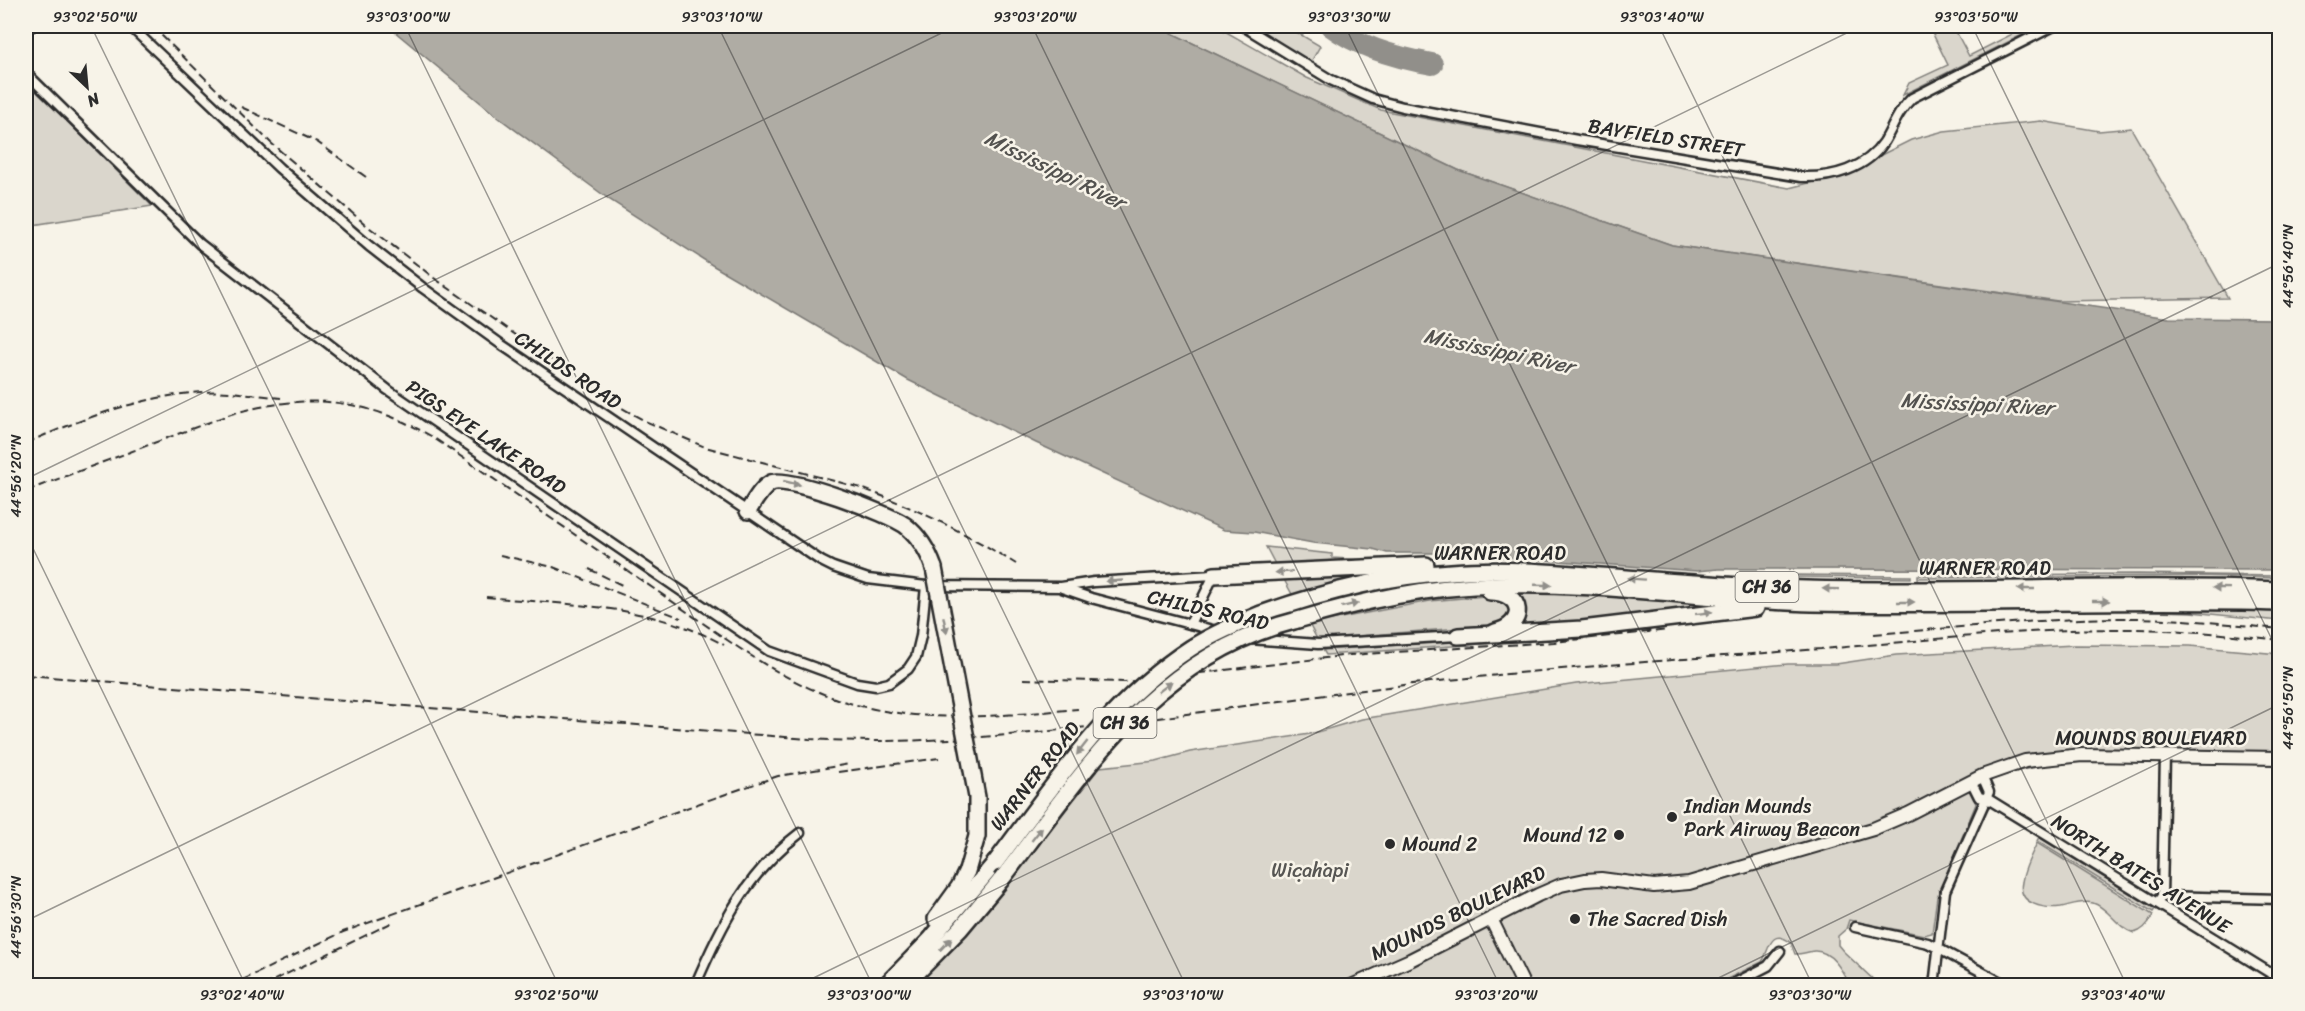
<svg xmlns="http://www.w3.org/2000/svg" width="2305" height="1011" viewBox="0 0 2305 1011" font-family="Sriracha,sans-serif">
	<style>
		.green { fill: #dad6cc; stroke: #82807c; stroke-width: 1.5 }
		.water { fill: #afaca4; stroke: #7a7874; stroke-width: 1.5 }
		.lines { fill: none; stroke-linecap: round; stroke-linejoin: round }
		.taxiway { stroke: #918f8a; stroke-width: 22 }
		.street-casing { stroke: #2b2b2b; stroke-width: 13 }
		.secondary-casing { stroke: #2b2b2b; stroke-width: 16 }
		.highway-casing { stroke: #2b2b2b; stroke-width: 20 }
		.street { stroke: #f7f3e8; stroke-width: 8 }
		.secondary { stroke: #f7f3e8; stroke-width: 12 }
		.highway { stroke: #f7f3e8; stroke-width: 15 }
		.rail { stroke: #2b2b2b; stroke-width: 2; stroke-dasharray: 9 4.5; stroke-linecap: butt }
		.highway-bridge-casing { stroke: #2b2b2b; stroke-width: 20; stroke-linecap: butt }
		.highway-bridge { stroke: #f7f3e8; stroke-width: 15 }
		.oneway { fill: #918f8a }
		.ticks { fill: none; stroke: #2b2b2b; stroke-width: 1.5; stroke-opacity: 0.45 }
		.poi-dot { fill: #2b2b2b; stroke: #f7f3e8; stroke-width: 2 }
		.labels { text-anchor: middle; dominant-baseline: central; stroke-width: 5; stroke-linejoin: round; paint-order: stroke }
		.shield { fill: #f7f3e8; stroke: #686764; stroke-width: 1.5 }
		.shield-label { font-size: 18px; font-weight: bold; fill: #2b2b2b }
		.street-label { font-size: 20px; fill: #2b2b2b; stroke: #f7f3e8 }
		.poi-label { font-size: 20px; fill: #2b2b2b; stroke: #f7f3e8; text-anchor: start }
		.park-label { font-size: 20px; fill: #575653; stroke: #f7f3e8 }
		.water-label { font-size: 21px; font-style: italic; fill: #53524f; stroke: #f7f3e8 }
		.neatline { fill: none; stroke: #2b2b2b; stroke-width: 2 }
		.ticks-label { font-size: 15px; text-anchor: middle; fill: #2b2b2b }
	</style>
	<rect width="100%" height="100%" fill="#f7f3e8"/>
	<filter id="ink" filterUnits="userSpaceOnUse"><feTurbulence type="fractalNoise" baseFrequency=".0167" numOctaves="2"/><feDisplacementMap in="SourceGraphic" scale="12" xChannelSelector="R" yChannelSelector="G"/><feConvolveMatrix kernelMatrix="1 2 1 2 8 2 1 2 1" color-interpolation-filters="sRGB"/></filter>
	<g filter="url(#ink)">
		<!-- green -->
		<g class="green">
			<polygon points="1157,26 1216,26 1307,78 1381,110 1789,188 1829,178 1855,168 1911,140 1944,131 2041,121 2099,131 2131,128 2228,298 2058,301 1672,245 1458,170"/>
			<polygon points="1253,26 1286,26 1320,46 1311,62"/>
			<polygon points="1929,26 1953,26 1969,56 2026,27 2028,32 1903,95 1909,83 1948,65"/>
			<polygon points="26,80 152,206 26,226"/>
			<polygon points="1266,547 1332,554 1332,558 1369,560 1276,566"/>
			<polygon points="1398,569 1293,596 1282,576"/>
			<polygon points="2139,574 2279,576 2280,578 2198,576 1918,578 1918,575"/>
			<polygon points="1793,575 1911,576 1911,578 1785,577"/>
			<polygon points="2198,580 2279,582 2280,584 1858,584 1793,581"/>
			<polygon points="1560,591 1722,603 1722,607 1516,629 1519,594"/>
			<polygon points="1496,595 1509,602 1511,616 1500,625 1317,639 1309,624 1430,601"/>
			<polygon points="2085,609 2279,609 2279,621 2191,612"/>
			<polygon points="1568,634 1579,637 1326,655 1323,650"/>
			<path d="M2074 645 2190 646 2279 654V765C2238 764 2197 763 2155 762 2084 761 2037 757 1971 789L1976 804 1937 897 1932 933 1924 935 1849 920 1846 929 1838 936V945L1843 951 1879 985H1850C1843 972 1832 950 1814 951 1807 952 1801 954 1795 954L1791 943C1770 926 1769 951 1762 962L1715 985 912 986 1008 882 1100 767 1156 761 1190 752 1310 734 1362 719 1576 684 1788 664H1836L1896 655Z"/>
			<polygon points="2039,837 2155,909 2153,912 2037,841"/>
			<path d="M2037 843 2153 915C2149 923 2143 931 2134 933 2116 927 2109 908 2093 903 2083 900 2071 905 2061 907 2045 909 2017 905 2022 882 2024 869 2031 855 2037 843Z"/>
		</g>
		<!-- water -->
		<polygon class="water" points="388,26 1157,26 1458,170 1672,245 2169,318 2279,319 2279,570 1719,569 1697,571 1448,553 1387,553 1373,549 1313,543 1254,532 1224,530 1036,443 908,380 712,265 610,200 499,118"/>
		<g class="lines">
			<!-- taxiway -->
			<path class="taxiway" d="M1331 26C1359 47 1398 58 1432 64"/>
			<!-- street casing -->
			<g class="street-casing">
				<g id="street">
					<polyline points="130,26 279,168 369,246 423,288 502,345 821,561 833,567 868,579 926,586 1061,587 1094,582 1214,575 1190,624"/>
					<path d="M1243 26 1331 80 1373 99 1403 107 1577 140 1801 177C1832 178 1866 169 1884 142 1893 127 1898 111 1912 98L2054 26"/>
					<polyline points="26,73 200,244 388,390 769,651 857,683 876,686 889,683 908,669 916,657 921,636 926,586"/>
					<polyline points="1062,588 1091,598 1220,632"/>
					<polyline points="1250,639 1318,644 1458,636"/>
					<polyline points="1971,781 1979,797 1988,799 2280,979"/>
					<polyline points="2162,896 2165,756"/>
					<polyline points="2159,900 2162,896 2280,899"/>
					<polyline points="1855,927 1928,943 2008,986"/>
					<path d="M695 986C721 925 746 874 800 833"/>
					<polyline points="1729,986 1768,966 1780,951"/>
					<polyline points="1934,986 1945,891 1989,792 1982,776"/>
					<polyline points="2263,986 2275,977"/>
				</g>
			</g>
			<!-- secondary casing -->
			<g class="secondary-casing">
				<g id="secondary">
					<polyline points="1491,919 1524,986"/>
					<polyline points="1351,986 1410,960 1538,895 1561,885 1585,880 1601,879 1654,886 1689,883 1873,829 1908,814 1982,776 2025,761 2082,755 2280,758"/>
				</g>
			</g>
			<!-- highway casing -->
			<g class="highway-casing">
				<g id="highway">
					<path d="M748 511C754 502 761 488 771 483 787 475 891 514 906 526 920 537 928 551 934 568"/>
					<polyline points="1214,575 1426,565"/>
					<path d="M1490 592C1524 592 1527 625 1495 632"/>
					<path d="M1261 614C1323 592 1385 576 1451 572 1501 568 1551 572 1600 576 1669 581 1737 587 1806 589 1964 593 2122 584 2280 590"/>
					<path d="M1294 621C1361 601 1428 586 1499 585 1603 582 1707 600 1812 603 1968 606 2124 598 2280 603"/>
					<polyline points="1458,636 1582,629 1756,608"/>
					<polyline points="936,919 959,887 967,871"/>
					<polyline points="885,986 930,940 995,863"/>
					<polyline points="904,986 960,929 1001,880"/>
				</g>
			</g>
			<!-- street -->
			<use href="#street" class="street"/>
			<!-- secondary -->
			<use href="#secondary" class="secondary"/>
			<!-- highway -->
			<use href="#highway" class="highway"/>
			<!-- rail -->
			<g class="rail">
				<path d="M152 26 271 143 365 224 434 278 615 404 645 421 705 447 861 488C914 507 968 534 1016 564"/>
				<polyline points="241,107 317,142 366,177"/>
				<path d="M26 443C82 419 141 396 203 392 229 390 255 395 281 398"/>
				<path d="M26 491 231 414C307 393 362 397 431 436 507 488 584 541 660 593 723 636 786 688 861 706 932 724 1006 715 1078 709"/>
				<polyline points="500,555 553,567 681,618"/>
				<polyline points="589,569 624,586"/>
				<path d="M486 597C566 605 652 604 724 645"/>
				<path d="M1874 634C1958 628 2044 618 2129 618 2180 618 2229 624 2280 629"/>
				<path d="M26 675 809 739C980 749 1149 718 1318 696 1485 673 1653 661 1821 649 1922 641 2023 629 2124 629 2176 629 2228 634 2280 640"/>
				<polyline points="1023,679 1125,682 1350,655 1554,642 1668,630"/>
				<polyline points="838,772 939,758"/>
				<polyline points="230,986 343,932 703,802 778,776 849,764"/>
				<polyline points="262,986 393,922"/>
			</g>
			<!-- highway-bridge casing -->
			<g class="highway-bridge-casing">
				<g id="highway-bridge">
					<polyline points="934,568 977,797 977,836 967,871"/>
					<path d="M995 863C1054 785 1108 702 1191 648 1213 634 1237 624 1261 614"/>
					<path d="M1001 880C1084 773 1153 657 1294 621"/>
				</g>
			</g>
			<!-- highway-bridge -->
			<use href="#highway-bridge" class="highway-bridge"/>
		</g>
		<!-- one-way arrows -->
		<defs><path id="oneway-solid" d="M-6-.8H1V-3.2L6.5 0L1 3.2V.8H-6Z" transform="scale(1.5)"/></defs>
		<g class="oneway">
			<use href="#oneway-solid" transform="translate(792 483) rotate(13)"/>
			<use href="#oneway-solid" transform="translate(1284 572) rotate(176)"/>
			<use href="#oneway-solid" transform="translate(1636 579) rotate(-176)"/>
			<use href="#oneway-solid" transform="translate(1114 581) rotate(177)"/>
			<use href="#oneway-solid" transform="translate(1543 585) rotate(2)"/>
			<use href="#oneway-solid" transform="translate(2221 588) rotate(-179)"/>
			<use href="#oneway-solid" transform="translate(1831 589) rotate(-179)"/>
			<use href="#oneway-solid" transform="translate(2026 589) rotate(180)"/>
			<use href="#oneway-solid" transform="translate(2101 601)"/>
			<use href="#oneway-solid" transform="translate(1906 602)"/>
			<use href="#oneway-solid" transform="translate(1350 605) rotate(-14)"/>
			<use href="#oneway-solid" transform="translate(1704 613) rotate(-7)"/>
			<use href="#oneway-solid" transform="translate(945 625) rotate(79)"/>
			<use href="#oneway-solid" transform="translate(1165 687) rotate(-38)"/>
			<use href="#oneway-solid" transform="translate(1082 748) rotate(128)"/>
			<use href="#oneway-solid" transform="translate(1037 834) rotate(-52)"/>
			<use href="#oneway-solid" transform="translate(946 944) rotate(-46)"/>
		</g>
	</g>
	<!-- ticks -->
	<path class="ticks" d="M91 26 559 986M405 26 873 986M718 26 1186 986M1032 26 1500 986M1345 26 1813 986M1659 26 2127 986M1972 26 2280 656M26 38 51 26M26 479 956 26M26 534 246 986M26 921 1861 26M797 986 2280 263M1702 986 2280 704"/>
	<!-- markers -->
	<g class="poi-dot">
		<circle cx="1672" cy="817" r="6"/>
		<circle cx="1619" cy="835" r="6"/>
		<circle cx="1390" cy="844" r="6"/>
		<circle cx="1575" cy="919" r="6"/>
	</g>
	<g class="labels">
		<!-- shield labels -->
		<g class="shield">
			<rect x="1735.5" y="572" width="63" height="30" rx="4.5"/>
			<rect x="1093.5" y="708" width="63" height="30" rx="4.5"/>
		</g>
		<g class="shield-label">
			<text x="1767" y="587">CH 36</text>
			<text x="1125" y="723">CH 36</text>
		</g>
		<!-- street labels -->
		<g class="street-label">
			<text transform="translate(1666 138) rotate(9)">BAYFIELD STREET</text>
			<text transform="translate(568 370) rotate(34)">CHILDS ROAD</text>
			<text transform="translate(486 437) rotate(34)">PIGS EYE LAKE ROAD</text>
			<text x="1500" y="553">WARNER ROAD</text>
			<text x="1985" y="568">WARNER ROAD</text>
			<text transform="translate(1208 610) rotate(13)">CHILDS ROAD</text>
			<text x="2151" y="738">MOUNDS BOULEVARD</text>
			<text transform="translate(1035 776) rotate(-52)">WARNER ROAD</text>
			<text transform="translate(2141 874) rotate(32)">NORTH BATES AVENUE</text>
			<text transform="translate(1458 913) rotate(-26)">MOUNDS BOULEVARD</text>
		</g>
		<!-- poi labels -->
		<g class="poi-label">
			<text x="1684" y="806">Indian Mounds<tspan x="1684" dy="23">Park Airway Beacon</tspan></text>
			<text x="1607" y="835" text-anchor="end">Mound 12</text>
			<text x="1402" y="844">Mound 2</text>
			<text x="1587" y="919">The Sacred Dish</text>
		</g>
		<!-- park labels -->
		<g class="park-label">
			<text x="1310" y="870">Wic̣aḣapi</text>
		</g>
		<!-- water labels -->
		<g class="water-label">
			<text transform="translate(1055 170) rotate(26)">Mississippi River</text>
			<text transform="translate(1499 351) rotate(12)">Mississippi River</text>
			<text transform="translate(1977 404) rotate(3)">Mississippi River</text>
		</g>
	</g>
	<!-- margin -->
	<rect width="2305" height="1011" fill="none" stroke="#f7f3e8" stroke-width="66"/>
	<!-- north arrow -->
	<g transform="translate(87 87) rotate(154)" stroke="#f7f3e8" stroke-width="4.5" paint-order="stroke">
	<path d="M0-4.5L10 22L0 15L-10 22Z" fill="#2b2b2b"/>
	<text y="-9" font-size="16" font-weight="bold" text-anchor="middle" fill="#2b2b2b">N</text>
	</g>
	<rect x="33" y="33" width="2239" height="945" class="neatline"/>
	<g class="ticks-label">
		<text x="95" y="22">93°02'50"W</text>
		<text x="408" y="22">93°03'00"W</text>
		<text x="722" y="22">93°03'10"W</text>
		<text x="1035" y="22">93°03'20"W</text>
		<text x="1349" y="22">93°03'30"W</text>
		<text x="1662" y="22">93°03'40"W</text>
		<text x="1976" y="22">93°03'50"W</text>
		<text transform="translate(2288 266) rotate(-90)" y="5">44°56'40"N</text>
		<text transform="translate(16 476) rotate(-90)" y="5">44°56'20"N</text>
		<text transform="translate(2288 708) rotate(-90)" y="5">44°56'50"N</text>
		<text transform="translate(16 917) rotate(-90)" y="5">44°56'30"N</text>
		<text x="242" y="1000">93°02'40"W</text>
		<text x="556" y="1000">93°02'50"W</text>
		<text x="869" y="1000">93°03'00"W</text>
		<text x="1183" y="1000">93°03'10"W</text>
		<text x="1496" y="1000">93°03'20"W</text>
		<text x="1810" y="1000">93°03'30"W</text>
		<text x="2123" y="1000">93°03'40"W</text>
	</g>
</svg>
